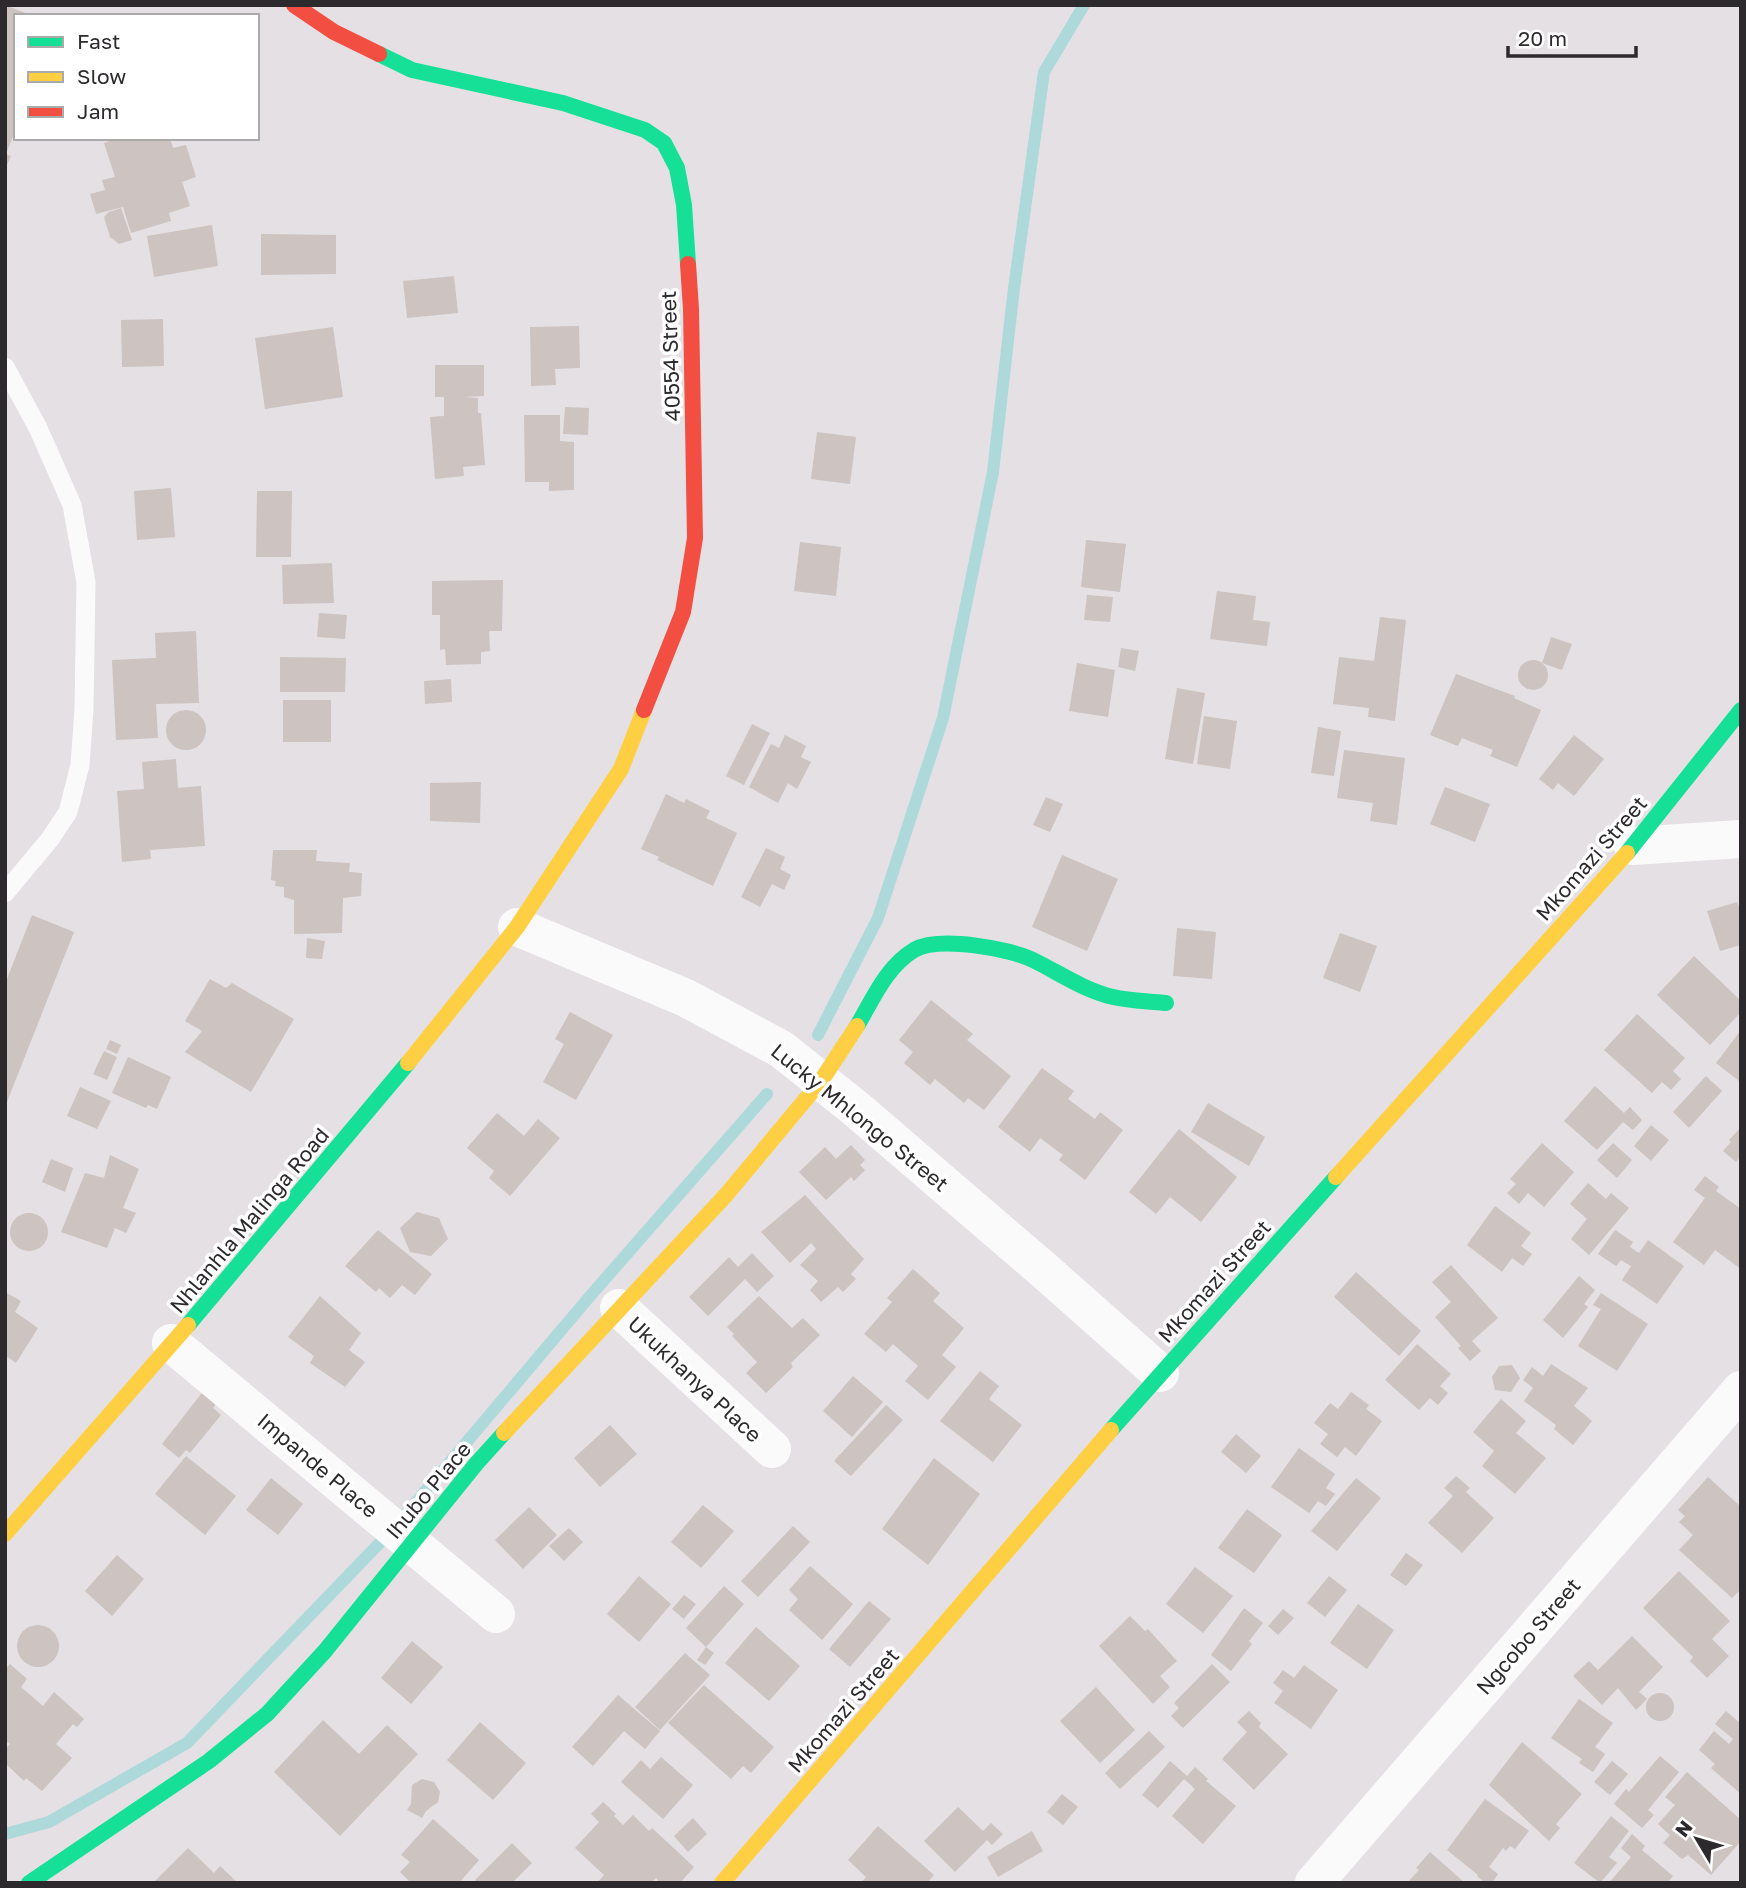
<svg xmlns="http://www.w3.org/2000/svg" width="1746" height="1888" viewBox="0 0 1746 1888" font-family="'Golos Text',sans-serif">
	<style>
		.lines { fill: none; stroke-linecap: round; stroke-linejoin: round }
		.stream { stroke: #aed9da; stroke-width: 12 }
		.building { fill: #cdc3c0 }
		.lane { stroke: #fbfafb; stroke-width: 19 }
		.street { stroke: #fbfafb; stroke-width: 38 }
		.fast { stroke: #16e098; stroke-width: 16 }
		.slow { stroke: #ffcf43; stroke-width: 16 }
		.jam { stroke: #f24e42; stroke-width: 16 }
		.labels { text-anchor: middle; dominant-baseline: central; stroke-width: 7; stroke-linejoin: round; paint-order: stroke }
		.street-label { font-size: 21px; fill: #2d2a2d; stroke: #fff }
	</style>
	<rect width="100%" height="100%" fill="#e4e0e4"/>
	<g class="lines">
		<!-- stream -->
		<g class="stream">
			<polyline points="818,1035 878,918 943,718 993,472 1014,288 1044,72 1084,5"/>
			<polyline points="5,1834 49,1822 187,1743 394,1528 591,1295 767,1094"/>
		</g>
	</g>
	<!-- building -->
	<g class="building">
		<polygon points="5,5 33,16 16,16 16,129 6,154 11,156 5,169"/>
		<polygon points="119,138 170,138 173,148 186,145 196,177 182,182 190,206 169,213 171,221 131,233 123,207 96,214 90,194 105,190 102,180 115,177 104,143"/>
		<polygon points="121,208 132,240 119,244 110,237 104,217 109,212"/>
		<polygon points="212,225 218,266 154,277 147,236"/>
		<polygon points="261,234 336,235 336,274 261,275"/>
		<polygon points="454,276 458,313 407,318 403,281"/>
		<polygon points="163,319 164,366 122,367 121,320"/>
		<polygon points="579,326 580,368 555,369 556,385 531,386 530,327"/>
		<polygon points="333,327 343,397 265,409 255,338"/>
		<polygon points="435,365 484,365 484,396 464,397 478,398 478,413 481,413 485,465 463,467 464,476 435,479 430,417 444,416 444,397 435,397"/>
		<polygon points="565,407 589,408 588,435 563,434"/>
		<polygon points="524,415 560,415 560,441 574,442 574,490 549,491 549,482 525,482"/>
		<polygon points="817,432 856,437 850,484 811,479"/>
		<polygon points="171,488 175,537 137,540 134,491"/>
		<polygon points="257,491 292,491 291,557 256,557"/>
		<polygon points="1086,540 1126,544 1120,592 1081,587"/>
		<polygon points="800,542 841,547 836,596 794,591"/>
		<polygon points="332,563 334,603 283,604 282,565"/>
		<polygon points="503,580 502,631 489,631 490,651 481,652 481,664 446,665 445,649 440,650 440,615 432,615 432,581"/>
		<polygon points="1217,591 1256,596 1253,620 1270,622 1267,646 1210,639"/>
		<polygon points="1087,595 1113,597 1110,622 1084,620"/>
		<polygon points="319,613 347,615 345,639 317,637"/>
		<polygon points="1380,617 1406,620 1395,721 1368,717 1369,708 1333,704 1339,657 1374,661"/>
		<polygon points="196,631 199,703 156,704 158,738 116,740 112,660 156,658 155,633"/>
		<polygon points="1551,637 1572,644 1562,670 1542,663"/>
		<polygon points="1121,648 1139,651 1135,671 1118,667"/>
		<polygon points="280,657 346,658 345,692 280,692"/>
		<circle cx="1533" cy="675" r="15"/>
		<polygon points="1077,663 1115,670 1108,717 1069,711"/>
		<polygon points="1456,674 1515,696 1514,698 1541,710 1517,767 1490,756 1493,750 1462,738 1458,746 1430,735"/>
		<polygon points="451,679 452,702 425,704 424,681"/>
		<polygon points="1177,688 1205,693 1193,764 1165,759"/>
		<rect x="283" y="700" width="48" height="42"/>
		<circle cx="186" cy="730" r="20"/>
		<polygon points="1204,716 1237,721 1230,769 1197,764"/>
		<polygon points="752,724 770,733 744,785 726,776"/>
		<polygon points="1318,727 1341,731 1334,776 1311,773"/>
		<polygon points="785,735 806,746 801,757 811,762 797,789 788,783 778,803 749,787 771,744 779,748"/>
		<polygon points="1574,735 1604,759 1574,796 1558,783 1553,790 1539,779"/>
		<polygon points="1344,750 1405,758 1397,825 1370,821 1373,803 1337,798"/>
		<polygon points="176,759 178,788 201,786 205,846 150,850 151,859 122,862 117,791 144,789 142,762"/>
		<polygon points="481,782 480,823 430,821 430,783"/>
		<polygon points="1445,787 1490,804 1475,842 1430,824"/>
		<polygon points="666,794 684,803 686,799 710,811 706,818 737,833 713,886 657,860 659,857 641,849"/>
		<polygon points="1046,797 1063,804 1050,832 1033,825"/>
		<polygon points="766,848 785,857 780,869 791,875 784,890 772,884 760,907 741,897"/>
		<polygon points="273,850 317,850 316,861 350,863 349,872 362,873 361,896 343,898 342,933 294,934 294,900 284,897 284,887 275,886 276,881 271,880"/>
		<polygon points="1062,855 1118,879 1087,951 1032,927"/>
		<polygon points="1737,902 1741,911 1741,945 1720,951 1707,911"/>
		<polygon points="32,915 74,932 5,1107 5,984"/>
		<polygon points="1177,928 1216,932 1212,979 1173,976"/>
		<polygon points="1340,933 1377,946 1360,992 1323,978"/>
		<polygon points="307,938 325,941 322,959 306,958"/>
		<polygon points="1694,956 1741,1001 1741,1012 1710,1045 1657,995"/>
		<polygon points="210,979 226,988 232,983 294,1019 251,1092 185,1052 202,1031 185,1021"/>
		<polygon points="931,1000 973,1034 967,1040 1011,1076 984,1110 968,1098 964,1103 935,1079 930,1085 904,1063 913,1052 899,1040"/>
		<polygon points="570,1012 613,1035 576,1100 543,1082 564,1044 555,1039"/>
		<polygon points="1637,1014 1685,1058 1673,1071 1681,1079 1671,1090 1662,1082 1652,1093 1604,1050"/>
		<polygon points="1741,1030 1741,1078 1739,1081 1716,1063"/>
		<polygon points="110,1040 121,1045 117,1054 106,1049"/>
		<polygon points="104,1051 117,1057 107,1080 93,1074"/>
		<polygon points="128,1057 171,1077 157,1109 148,1105 146,1108 112,1093"/>
		<polygon points="1042,1068 1074,1091 1068,1099 1095,1119 1100,1112 1123,1130 1085,1180 1059,1160 1063,1155 1040,1138 1030,1152 998,1127"/>
		<polygon points="1706,1076 1722,1091 1689,1128 1673,1112"/>
		<polygon points="1595,1086 1624,1113 1630,1107 1642,1120 1633,1130 1623,1122 1597,1150 1564,1121"/>
		<polygon points="80,1087 111,1101 97,1129 67,1116"/>
		<polygon points="1208,1103 1265,1137 1249,1166 1191,1132"/>
		<polygon points="497,1113 524,1136 538,1119 560,1138 510,1196 489,1178 494,1171 467,1148"/>
		<polygon points="1651,1125 1669,1140 1651,1161 1634,1146"/>
		<polygon points="1741,1127 1741,1156 1736,1162 1723,1151 1731,1142 1729,1140"/>
		<polygon points="1179,1129 1237,1177 1201,1222 1170,1197 1156,1214 1129,1192"/>
		<polygon points="1542,1143 1574,1172 1544,1207 1528,1193 1519,1204 1507,1193 1516,1184 1510,1179"/>
		<polygon points="1613,1143 1632,1160 1617,1178 1597,1160"/>
		<polygon points="851,1145 865,1160 860,1165 865,1170 854,1181 851,1177 826,1200 799,1172 825,1147 836,1159"/>
		<polygon points="110,1155 139,1169 123,1208 136,1213 126,1233 115,1228 107,1248 61,1232 85,1173 104,1178"/>
		<polygon points="51,1159 73,1168 65,1192 42,1182"/>
		<polygon points="1705,1176 1719,1187 1716,1191 1741,1209 1741,1269 1715,1250 1704,1265 1673,1242 1705,1198 1694,1190"/>
		<polygon points="1588,1183 1606,1199 1611,1193 1629,1208 1589,1255 1571,1239 1587,1219 1570,1204"/>
		<polygon points="805,1195 864,1259 851,1274 856,1279 843,1292 838,1287 821,1302 810,1290 818,1281 800,1265 816,1249 811,1243 790,1263 761,1232"/>
		<polygon points="1495,1206 1531,1233 1521,1246 1532,1254 1523,1266 1512,1258 1502,1272 1467,1245"/>
		<polygon points="417,1212 439,1218 448,1239 431,1256 410,1252 400,1228"/>
		<circle cx="29" cy="1232" r="19"/>
		<polygon points="378,1230 432,1274 415,1295 402,1285 390,1298 379,1288 376,1292 345,1266"/>
		<polygon points="1615,1230 1633,1242 1630,1247 1639,1253 1648,1240 1684,1266 1657,1304 1622,1280 1631,1266 1621,1260 1616,1266 1598,1254"/>
		<polygon points="752,1253 774,1276 757,1292 745,1279 708,1316 689,1297 729,1257 738,1267"/>
		<polygon points="1451,1265 1498,1318 1472,1341 1481,1351 1470,1361 1458,1348 1461,1346 1435,1317 1451,1302 1432,1282"/>
		<polygon points="913,1269 940,1293 933,1301 964,1328 942,1355 956,1367 928,1400 905,1381 918,1366 893,1344 886,1352 864,1334 892,1302 887,1298"/>
		<polygon points="1356,1272 1421,1331 1399,1356 1334,1297"/>
		<polygon points="1579,1276 1595,1290 1584,1304 1588,1307 1563,1338 1543,1320"/>
		<polygon points="5,1292 21,1301 15,1312 38,1328 16,1363 5,1355"/>
		<polygon points="1601,1293 1648,1324 1617,1371 1578,1346 1601,1309 1593,1305"/>
		<polygon points="320,1296 361,1333 349,1350 365,1362 345,1387 310,1363 314,1356 288,1337"/>
		<polygon points="759,1296 792,1328 803,1318 820,1335 791,1363 793,1367 766,1393 746,1373 757,1362 732,1336 734,1334 727,1327"/>
		<polygon points="1417,1344 1451,1374 1440,1386 1448,1393 1438,1405 1430,1398 1419,1410 1385,1380"/>
		<polygon points="1551,1364 1588,1388 1574,1406 1592,1421 1573,1445 1554,1429 1556,1425 1524,1401 1533,1388 1523,1380 1532,1367 1543,1376"/>
		<polygon points="1512,1365 1520,1378 1511,1392 1495,1390 1492,1377 1499,1366"/>
		<polygon points="980,1371 999,1386 989,1399 1022,1425 993,1462 940,1421"/>
		<polygon points="853,1376 883,1402 852,1437 823,1411"/>
		<polygon points="205,1389 219,1400 213,1408 221,1415 190,1453 186,1450 179,1458 162,1444"/>
		<polygon points="1351,1392 1369,1405 1366,1409 1382,1421 1356,1456 1345,1447 1337,1457 1320,1444 1328,1434 1314,1423 1330,1403 1338,1409"/>
		<polygon points="1501,1399 1526,1421 1516,1433 1546,1458 1515,1494 1482,1466 1494,1451 1473,1432"/>
		<polygon points="886,1405 903,1420 851,1476 834,1461"/>
		<polygon points="610,1425 637,1454 600,1487 574,1458"/>
		<polygon points="1236,1434 1261,1456 1246,1473 1221,1452"/>
		<polygon points="1299,1448 1335,1474 1326,1488 1335,1494 1326,1506 1318,1501 1309,1513 1271,1487"/>
		<polygon points="186,1456 236,1496 205,1535 155,1494"/>
		<polygon points="934,1458 980,1494 928,1565 882,1529"/>
		<polygon points="1456,1476 1470,1488 1466,1492 1494,1518 1462,1553 1428,1523 1453,1496 1444,1488"/>
		<polygon points="1708,1477 1741,1507 1741,1589 1732,1598 1679,1550 1693,1535 1679,1522 1685,1516 1678,1510"/>
		<polygon points="271,1478 303,1504 278,1535 246,1510"/>
		<polygon points="1356,1478 1381,1498 1337,1551 1311,1531"/>
		<polygon points="703,1505 734,1531 701,1568 671,1542"/>
		<polygon points="529,1507 557,1535 523,1569 495,1540"/>
		<polygon points="1247,1509 1282,1535 1254,1573 1218,1548"/>
		<polygon points="793,1526 810,1542 758,1597 741,1581"/>
		<polygon points="569,1528 583,1542 564,1561 549,1546"/>
		<polygon points="1406,1553 1423,1565 1406,1586 1390,1575"/>
		<polygon points="117,1555 144,1579 112,1616 85,1591"/>
		<polygon points="810,1566 853,1604 822,1640 789,1610 798,1599 789,1590"/>
		<polygon points="1195,1567 1233,1596 1203,1633 1166,1604"/>
		<polygon points="1679,1571 1730,1621 1712,1639 1729,1656 1707,1678 1690,1661 1693,1657 1643,1608"/>
		<polygon points="639,1576 671,1604 639,1642 607,1614"/>
		<polygon points="1329,1576 1347,1590 1325,1617 1307,1603"/>
		<polygon points="724,1586 744,1604 706,1647 686,1628"/>
		<polygon points="684,1595 696,1604 684,1619 672,1609"/>
		<polygon points="869,1601 891,1619 850,1667 829,1649"/>
		<polygon points="1358,1604 1394,1630 1367,1669 1330,1643"/>
		<polygon points="1244,1608 1263,1623 1249,1641 1252,1644 1231,1671 1211,1655"/>
		<polygon points="1283,1609 1294,1618 1278,1635 1268,1626"/>
		<polygon points="1130,1616 1145,1631 1148,1629 1177,1661 1160,1676 1170,1687 1153,1704 1099,1646"/>
		<circle cx="38" cy="1646" r="21"/>
		<polygon points="756,1627 800,1666 769,1701 725,1663"/>
		<polygon points="1632,1636 1663,1667 1639,1692 1647,1699 1636,1710 1618,1688 1602,1705 1573,1676 1589,1661 1598,1670"/>
		<polygon points="412,1641 443,1667 411,1704 381,1678"/>
		<polygon points="706,1647 714,1653 705,1665 697,1660"/>
		<polygon points="685,1653 710,1675 660,1730 635,1707"/>
		<polygon points="10,1664 27,1679 21,1687 43,1706 54,1692 84,1719 77,1727 73,1724 56,1744 72,1758 42,1791 26,1778 24,1781 5,1763 5,1749 10,1744 5,1740 5,1669"/>
		<polygon points="1212,1664 1230,1682 1183,1728 1171,1716 1179,1708 1174,1703"/>
		<polygon points="1304,1665 1338,1690 1311,1729 1274,1703 1283,1691 1273,1683 1283,1670 1294,1678"/>
		<polygon points="704,1685 774,1747 751,1773 743,1766 731,1779 668,1723"/>
		<polygon points="1096,1687 1135,1730 1100,1763 1060,1721"/>
		<circle cx="1660" cy="1707" r="14"/>
		<polygon points="618,1695 660,1731 645,1749 624,1731 593,1766 572,1747"/>
		<polygon points="1579,1699 1613,1723 1595,1747 1605,1754 1593,1772 1579,1763 1582,1759 1551,1738"/>
		<polygon points="1249,1711 1261,1723 1259,1727 1288,1754 1254,1790 1222,1759 1247,1732 1237,1722"/>
		<polygon points="1726,1711 1741,1724 1741,1794 1711,1768 1715,1764 1699,1750 1714,1731 1729,1744 1733,1739 1715,1724"/>
		<polygon points="323,1720 359,1754 387,1725 418,1754 340,1836 274,1772"/>
		<polygon points="480,1722 526,1763 493,1800 447,1760"/>
		<polygon points="1149,1731 1165,1747 1120,1789 1105,1773"/>
		<polygon points="1522,1742 1582,1794 1556,1824 1560,1828 1549,1841 1489,1785"/>
		<polygon points="1660,1756 1679,1772 1648,1810 1654,1815 1642,1828 1614,1804 1626,1789 1629,1792"/>
		<polygon points="661,1757 693,1785 663,1819 621,1782 641,1760 650,1769"/>
		<polygon points="1170,1761 1187,1776 1195,1767 1208,1779 1206,1781 1236,1806 1203,1844 1172,1816 1195,1789 1184,1779 1158,1808 1142,1795"/>
		<polygon points="1612,1761 1628,1774 1610,1795 1594,1782"/>
		<polygon points="1687,1772 1741,1820 1741,1841 1711,1875 1688,1855 1682,1859 1663,1843 1670,1835 1658,1824 1675,1805 1665,1797"/>
		<polygon points="422,1779 434,1782 440,1792 438,1802 426,1811 422,1818 407,1810 411,1804 412,1785"/>
		<polygon points="1062,1794 1078,1807 1063,1825 1047,1812"/>
		<polygon points="1485,1799 1529,1831 1515,1849 1510,1846 1506,1851 1503,1848 1489,1867 1498,1874 1492,1883 1485,1883 1477,1876 1478,1875 1447,1850"/>
		<polygon points="603,1802 616,1814 614,1816 623,1825 633,1815 649,1831 652,1828 694,1867 680,1883 660,1883 656,1878 651,1883 597,1883 604,1875 575,1848 599,1822 591,1814"/>
		<polygon points="958,1807 983,1831 991,1823 1003,1834 992,1845 987,1840 955,1872 924,1841"/>
		<polygon points="1611,1816 1629,1831 1609,1857 1617,1863 1600,1883 1574,1863"/>
		<polygon points="693,1818 707,1834 688,1852 674,1836"/>
		<polygon points="433,1819 479,1860 459,1883 411,1883 400,1872 410,1862 401,1855"/>
		<polygon points="878,1826 934,1875 927,1883 861,1883 866,1877 848,1860"/>
		<polygon points="1032,1831 1043,1851 998,1877 987,1857"/>
		<polygon points="1632,1834 1645,1846 1642,1850 1673,1876 1667,1883 1609,1883 1631,1857 1621,1848"/>
		<polygon points="512,1843 532,1863 512,1883 478,1883 475,1880"/>
		<polygon points="188,1848 214,1873 220,1866 238,1883 153,1883"/>
		<polygon points="1430,1852 1465,1883 1407,1883 1419,1870 1416,1868"/>
	</g>
	<g class="lines">
		<!-- lane -->
		<polyline class="lane" points="5,367 38,428 72,505 86,582 84,709 80,765 68,812 50,839 5,893"/>
		<!-- street -->
		<g class="street">
			<polyline points="1633,846 1741,839"/>
			<polyline points="517,927 686,998 781,1049 855,1108 1046,1272 1160,1373"/>
			<polyline points="619,1308 772,1449"/>
			<polyline points="171,1343 496,1614"/>
			<polyline points="1314,1883 1741,1390"/>
		</g>
		<!-- fast -->
		<g class="fast">
			<polyline points="379,54 412,70 563,103 645,130 664,143 677,168 684,205 688,264"/>
			<polyline points="1627,853 1741,710"/>
			<path d="M857 1026C873 999 886 967 914 950 939 936 1010 948 1035 961 1061 974 1084 990 1113 997 1130 1001 1149 1001 1166 1003"/>
			<polyline points="188,1325 408,1063"/>
			<polyline points="1111,1430 1336,1177"/>
			<polyline points="29,1883 209,1761 267,1714 325,1651 476,1464 504,1433"/>
		</g>
		<!-- slow -->
		<g class="slow">
			<polyline points="408,1063 517,927 621,769 644,710"/>
			<polyline points="1336,1177 1627,853"/>
			<polyline points="504,1433 726,1195 821,1081 857,1026"/>
			<polyline points="5,1534 188,1325"/>
			<polyline points="722,1883 1111,1430"/>
		</g>
		<!-- jam -->
		<g class="jam">
			<polyline points="294,5 334,32 379,54"/>
			<polyline points="644,710 683,612 695,538 691,309 688,264"/>
		</g>
	</g>
	<g class="labels">
		<!-- street labels -->
		<g class="street-label">
			<text transform="translate(670 356) rotate(-92)">40554 Street</text>
			<text transform="translate(1591 858) rotate(-49)">Mkomazi Street</text>
			<text transform="translate(860 1117) rotate(39)">Lucky Mhlongo Street</text>
			<text transform="translate(249 1220) rotate(-50)">Nhlanhla Malinga Road</text>
			<text transform="translate(1214 1281) rotate(-48)">Mkomazi Street</text>
			<text transform="translate(695 1379) rotate(43)">Ukukhanya Place</text>
			<text transform="translate(318 1465) rotate(40)">Impande Place</text>
			<text transform="translate(428 1490) rotate(-50)">Ihubo Place</text>
			<text transform="translate(1528 1636) rotate(-49)">Ngcobo Street</text>
			<text transform="translate(843 1710) rotate(-49)">Mkomazi Street</text>
		</g>
	</g>
	<!-- border -->
	<rect width="1746" height="1888" fill="none" stroke="#2d2a2d" stroke-width="14"/>
	<!-- legend -->
	<rect x="14" y="14" width="245" height="126" fill="#ffffff" stroke="#abaaab" stroke-width="2"/>
	<rect x="28" y="37" width="35" height="10" fill="#16e098" stroke="#abaaab" stroke-width="2"/>
	<text x="77" y="49" font-size="21" fill="#2d2a2d">Fast</text>
	<rect x="28" y="72" width="35" height="10" fill="#ffcf43" stroke="#abaaab" stroke-width="2"/>
	<text x="77" y="84" font-size="21" fill="#2d2a2d">Slow</text>
	<rect x="28" y="107" width="35" height="10" fill="#f24e42" stroke="#abaaab" stroke-width="2"/>
	<text x="77" y="119" font-size="21" fill="#2d2a2d">Jam</text>
	<!-- north arrow -->
	<g transform="translate(1697 1839) rotate(308)" stroke="#ffffff" stroke-width="5" paint-order="stroke">
	<path d="M0-5L12 26L0 18L-12 26Z" fill="#2d2a2d"/>
	<text y="-10" font-size="19" font-weight="bold" text-anchor="middle" fill="#2d2a2d">N</text>
	</g>
	<!-- scale -->
	<path d="M1508 46v10h128v-10" fill="none" stroke="#2d2a2d" stroke-width="3.5"/>
	<text x="1518" y="46" font-size="21" fill="#2d2a2d" stroke="#ffffff" stroke-width="5" paint-order="stroke">20 m</text>
</svg>
